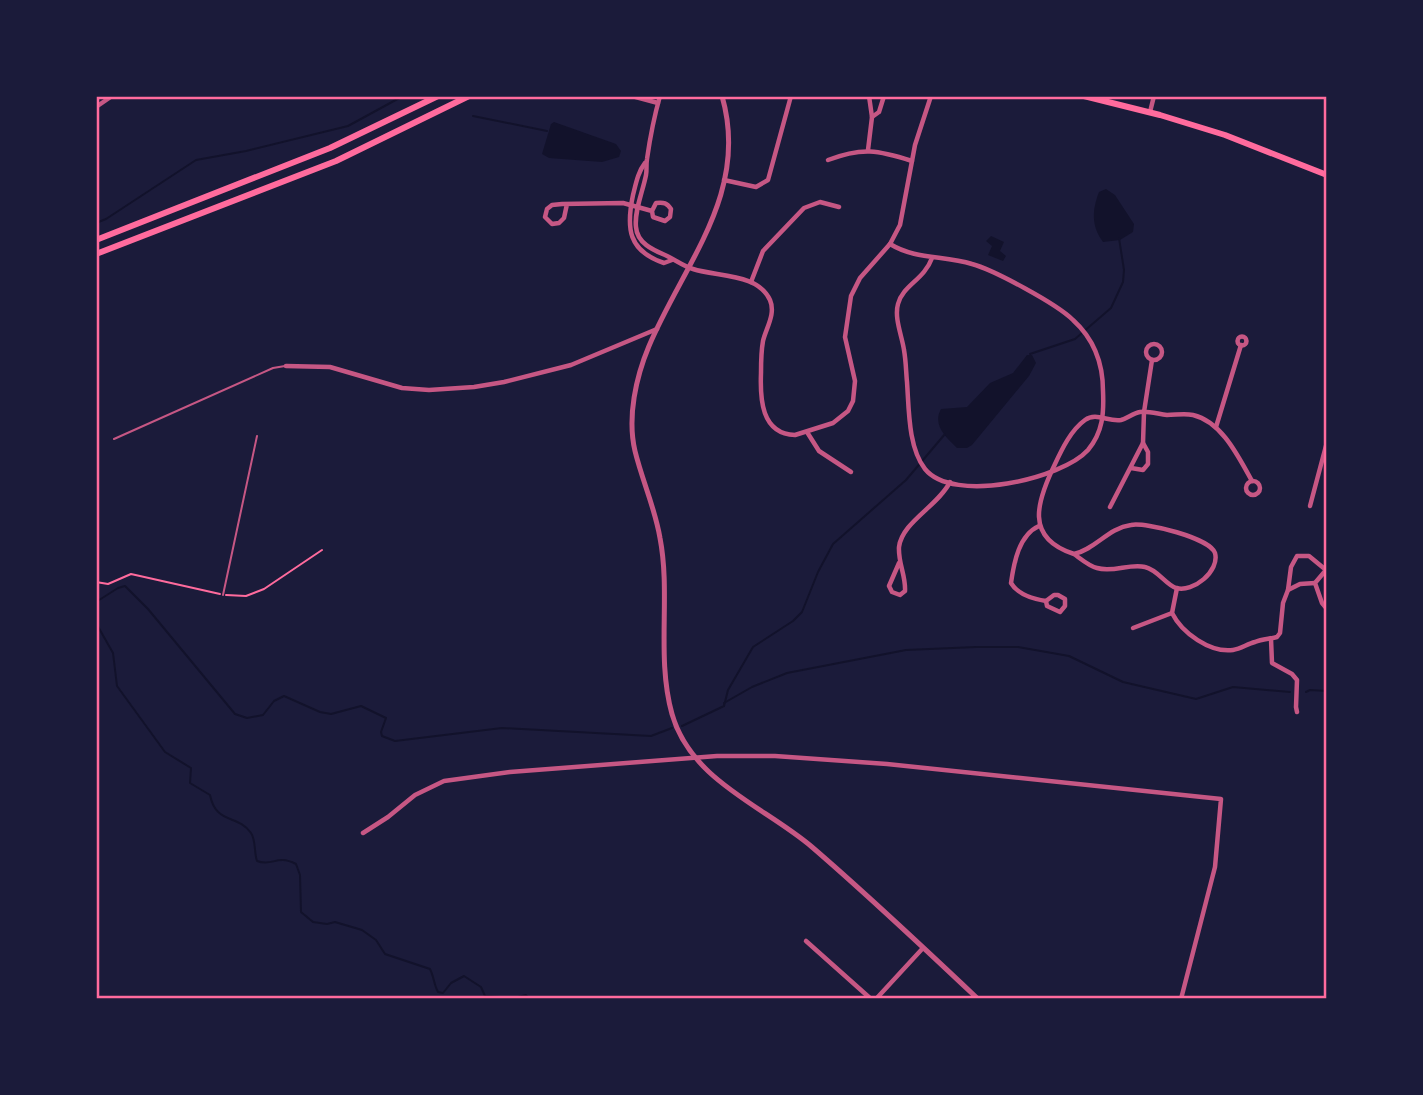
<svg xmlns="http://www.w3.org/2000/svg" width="1423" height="1095" viewBox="0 0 1423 1095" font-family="Raleway,sans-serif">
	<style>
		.water { fill: #12122b }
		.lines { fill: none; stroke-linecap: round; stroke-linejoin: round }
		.stream { stroke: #12122b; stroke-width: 2 }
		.path { stroke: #ff6b9d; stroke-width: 2 }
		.service { stroke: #c65784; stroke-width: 2 }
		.minor { stroke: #c65784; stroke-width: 4.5 }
		.tertiary { stroke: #c65784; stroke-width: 5 }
		.secondary { stroke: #ff6b9d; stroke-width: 6 }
		.primary { stroke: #ff6b9d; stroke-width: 6 }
		.neatline { fill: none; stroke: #ff6b9d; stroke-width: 2.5 }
	</style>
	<rect width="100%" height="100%" fill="#1b1b3a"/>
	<!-- water -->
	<g class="water">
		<polygon points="554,122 616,144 621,151 619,157 602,162 549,158 542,154 551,124"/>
		<path d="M1106 189 1115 195 1134 224 1133 232 1120 240 1103 242C1091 226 1092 210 1099 192Z"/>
		<polygon points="991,236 1004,242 1000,251 1006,256 1003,261 988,255 992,246 986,241"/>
		<path d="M1027 355H1032L1036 363 1029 376 972 445 967 448H957C946 437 932 425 941 409L967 407 990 383 1013 373Z"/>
	</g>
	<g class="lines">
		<!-- stream -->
		<g class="stream">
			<polyline points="473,116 547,131"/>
			<polyline points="96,223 106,219 196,160 246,151 348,126 403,96"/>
			<polyline points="1030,354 1075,339 1111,308 1123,282 1124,270 1119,238"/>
			<polyline points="96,602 118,588 125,586 148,609 235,714 247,718 263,715 274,701 284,696 320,712 331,714 361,706 386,718 381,732 382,736 395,741 502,728 651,736 672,728"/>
			<path d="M96 623 113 653 117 686 165 752 191 768 190 783 210 795C216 825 238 814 251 833 256 840 254 853 257 861 273 867 276 854 296 864L300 875 301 912 313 922 327 924 335 922 362 930 376 940 385 954 430 969C434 977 434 985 438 992L443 993 451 983 464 976 481 987 485 996 514 998 526 995 529 999"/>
			<polyline points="1306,692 1310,690 1327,691"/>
			<polyline points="724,706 728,690 753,647 793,621 802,612 818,572 833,544 906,480 945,434"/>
			<polyline points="682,726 724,706 724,703 752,687 787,673 906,650 976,647 1018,647 1069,656 1123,682 1196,699 1233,687 1290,692"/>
		</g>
		<!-- path -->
		<g class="path">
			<polyline points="96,582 108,584 131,574 220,594"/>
			<polyline points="226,595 246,596 264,589 322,550"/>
		</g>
		<!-- service -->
		<g class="service">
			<polyline points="114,439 273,368 285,366"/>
			<polyline points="223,595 257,436"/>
		</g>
		<!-- minor -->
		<g class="minor">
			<polyline points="632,96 658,103"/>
			<path d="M660 96C654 117 650 138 647 159 646 165 647 170 646 175 643 191 634 211 636 227 637 243 653 250 665 255 674 259 683 266 693 269 717 277 758 273 770 300 776 314 766 328 763 341 761 352 761 363 761 373 760 398 761 434 795 435L833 423 848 411 853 401 855 381 845 337 851 296 860 278 890 244 900 225 915 145 931 96"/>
			<polyline points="96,107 112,96"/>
			<polyline points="1150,112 1154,96"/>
			<polyline points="872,117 879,112 884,96"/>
			<polyline points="868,150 872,117 869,96"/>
			<path d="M828 160C862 147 878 150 912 161"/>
			<path d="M645 163C638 172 636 183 633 195 626 228 628 251 664 263L672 260"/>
			<polyline points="724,180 756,187 768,180 791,96"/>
			<path d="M567 204 564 218 559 223 552 224 545 217 547 209 552 205 562 204 623 203 652 211 653 217 665 221 670 217 671 209C667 203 664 202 656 203L652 211"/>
			<path d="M890 244C916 260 944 255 972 264 994 270 1057 304 1073 320 1094 339 1103 363 1103 391 1104 413 1103 432 1088 450 1062 479 953 504 925 469 908 447 909 409 907 382 906 372 906 361 904 350 902 336 894 318 898 304 903 285 924 280 932 258"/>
			<polyline points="751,282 763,251 804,208 820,202 839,207"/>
			<circle cx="1242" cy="341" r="4.5"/>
			<circle cx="1154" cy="352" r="8"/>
			<polyline points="286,366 330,367 402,388 429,390 474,387 504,382 571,365 657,329"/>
			<polyline points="1216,427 1241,345"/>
			<polyline points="807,432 819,451 851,472"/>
			<polyline points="1131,468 1143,470 1148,464 1148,452 1143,443"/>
			<circle cx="1253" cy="488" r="7"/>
			<polyline points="1310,506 1327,442"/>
			<polyline points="1110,507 1143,443 1144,412 1152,360"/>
			<path d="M1039 526C1019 535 1014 562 1011 583 1018 595 1033 599 1046 601"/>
			<path d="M1074 554C1081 559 1089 566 1097 568 1113 573 1130 563 1145 567 1158 570 1165 584 1176 588 1193 593 1220 571 1215 553 1210 538 1146 522 1131 525 1108 528 1096 549 1074 554 1024 538 1037 501 1055 464 1062 449 1071 430 1085 420 1096 412 1108 422 1121 420 1128 418 1133 413 1140 412 1149 411 1158 414 1167 415 1176 415 1184 413 1193 415 1222 422 1238 456 1252 481"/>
			<path d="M899 563 889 586 892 592 900 595 905 591C906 576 898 563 899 547 902 522 938 506 950 482"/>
			<polyline points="1326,570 1315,583 1322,603 1327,609"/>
			<path d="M1177 588 1172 613C1182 633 1210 653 1233 650 1241 649 1247 644 1255 642 1262 639 1270 639 1277 637L1280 633 1283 603 1288 590 1300 584 1315 583"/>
			<polyline points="1288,590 1291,567 1297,556 1309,556 1326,570"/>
			<polygon points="1054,595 1058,595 1065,599 1065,606 1060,612 1047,606 1046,601"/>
			<polyline points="1133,628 1172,613"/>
			<polyline points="1271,639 1272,663 1292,674 1297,680 1296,707 1297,712"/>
			<polyline points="363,833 388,817 415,795 444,781 510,772 717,756 775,756 887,764 1221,799 1215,867 1181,999"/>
			<polyline points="806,941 871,999"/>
			<polyline points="876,999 923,948"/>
		</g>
		<!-- tertiary -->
		<path class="tertiary" d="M722 96C750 193 684 263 649 346 636 377 627 417 635 451 642 480 655 508 660 538 671 595 656 657 672 714 691 781 764 806 812 847 869 896 924 948 978 999"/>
		<!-- secondary -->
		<polyline class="secondary" points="1084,96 1160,115 1225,135 1327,175"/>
		<!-- primary -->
		<g class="primary">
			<polyline points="96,240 330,148 438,96"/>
			<polyline points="96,254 336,161 469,96"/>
		</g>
	</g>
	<!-- border -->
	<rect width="1423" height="1095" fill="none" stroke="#1b1b3a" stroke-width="196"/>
	<rect x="98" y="98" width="1227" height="899" class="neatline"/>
</svg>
